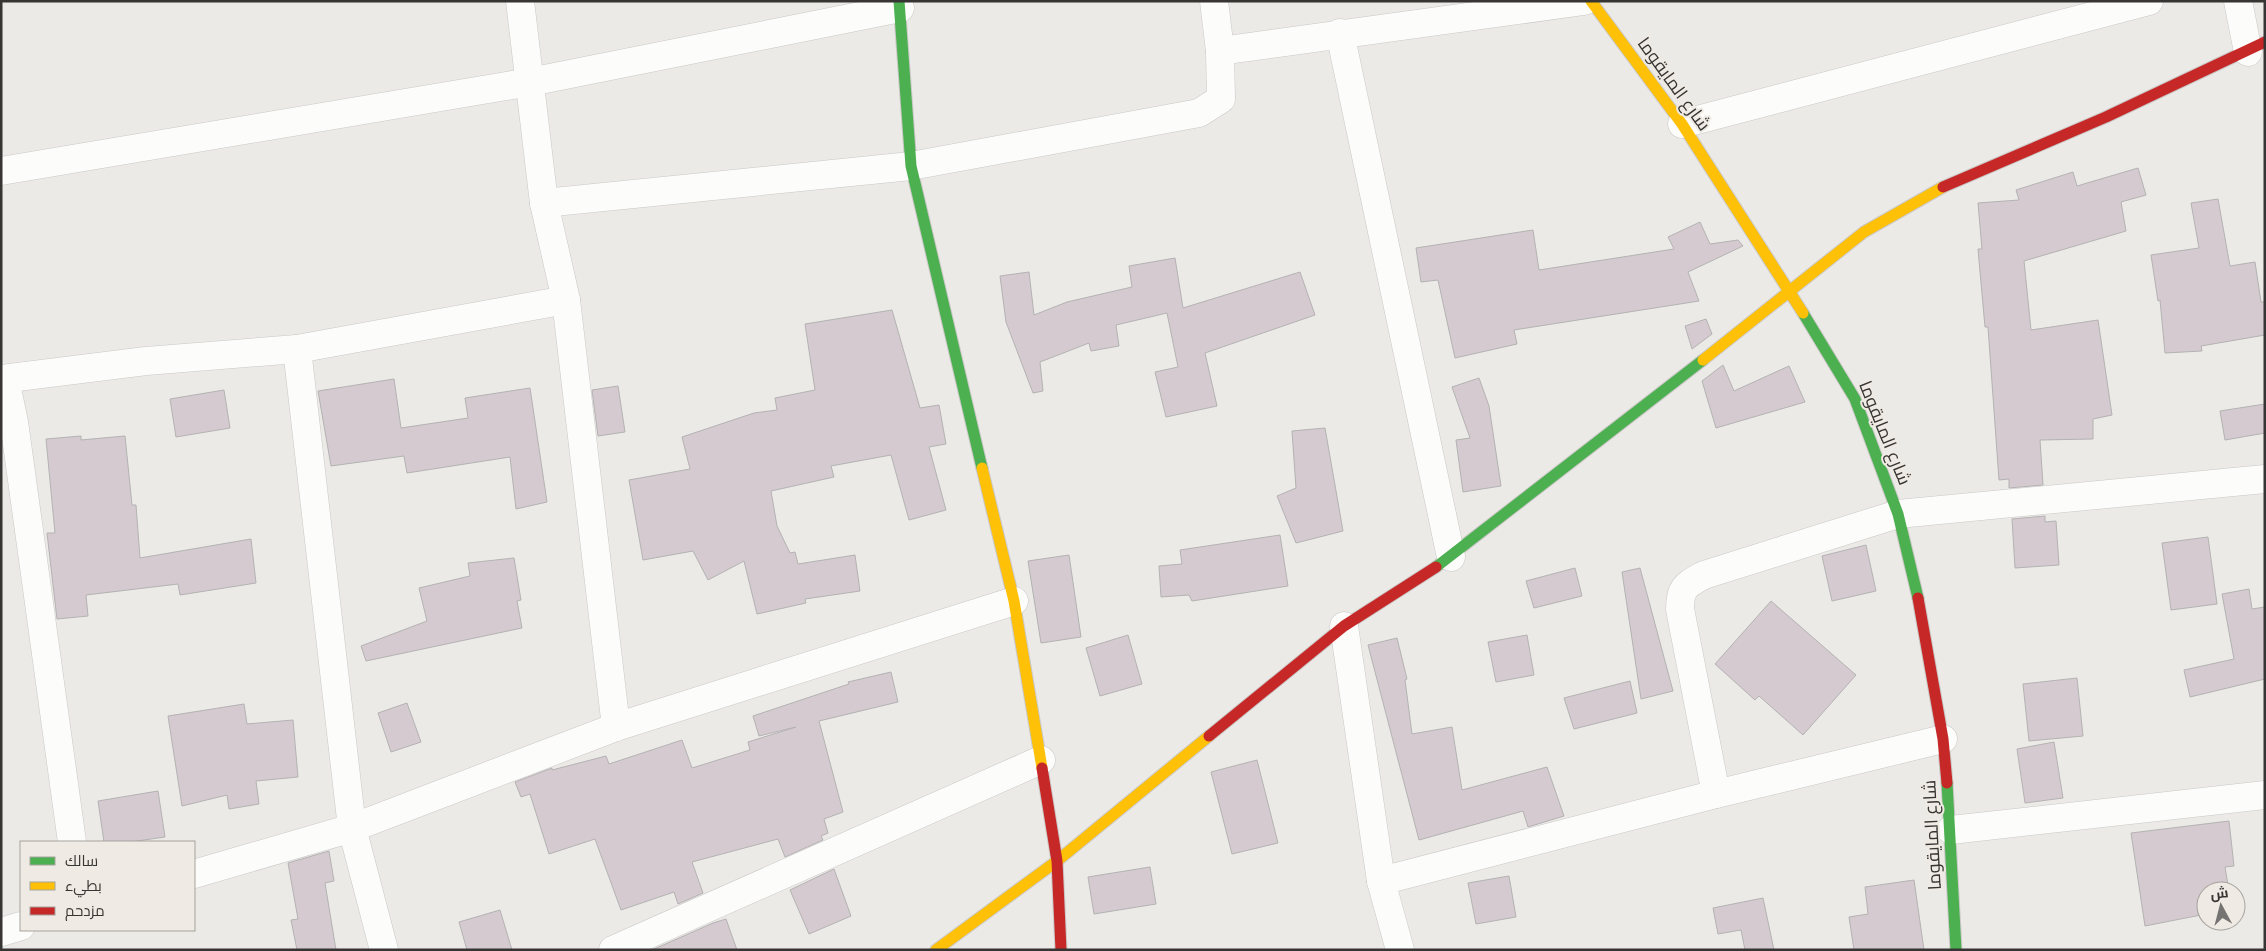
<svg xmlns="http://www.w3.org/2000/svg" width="2266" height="951" viewBox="0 0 2266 951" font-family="'Nunito Sans',Cairo,sans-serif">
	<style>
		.building { fill: #d4cad0; stroke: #b4b2b2 }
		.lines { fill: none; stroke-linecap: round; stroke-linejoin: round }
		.street-casing { stroke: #cac8c6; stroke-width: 29 }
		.fast-casing { stroke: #cac8c6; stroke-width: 13 }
		.slow-casing { stroke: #cac8c6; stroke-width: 13 }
		.jam-casing { stroke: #cac8c6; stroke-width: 13 }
		.street { stroke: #fcfcfb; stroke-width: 28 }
		.fast { stroke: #4caf50; stroke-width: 11 }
		.slow { stroke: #ffc107; stroke-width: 11 }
		.jam { stroke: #c62828; stroke-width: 11 }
		.labels { text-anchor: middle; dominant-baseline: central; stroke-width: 4; stroke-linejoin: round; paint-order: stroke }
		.street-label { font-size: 18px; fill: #373533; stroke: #efebe4 }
	</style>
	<rect width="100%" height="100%" fill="#eceae7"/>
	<!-- building -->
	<g class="building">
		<polygon points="2138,168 2146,195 2121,202 2126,231 2024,261 2031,330 2098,320 2112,415 2093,419 2093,439 2040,440 2043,485 2009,488 2009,479 1999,480 1988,327 1985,327 1978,249 1982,249 1978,203 2019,200 2016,190 2073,172 2077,186"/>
		<polygon points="2218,199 2230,266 2255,262 2261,302 2265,302 2265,335 2201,346 2202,351 2165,353 2160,300 2158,301 2151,255 2199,248 2191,203"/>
		<polygon points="1700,222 1710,244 1738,240 1743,246 1688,272 1699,301 1514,330 1517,344 1455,358 1438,280 1421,282 1416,248 1533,230 1539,270 1674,249 1668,237"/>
		<polygon points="1175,258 1183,308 1300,272 1315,315 1205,353 1217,406 1166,417 1155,372 1178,367 1167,313 1116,325 1119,346 1091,351 1089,343 1040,362 1043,391 1033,393 1006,322 1000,276 1029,272 1034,315 1067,302 1132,287 1129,266"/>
		<polygon points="892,310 920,408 939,405 946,444 929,447 946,510 909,520 891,455 831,466 834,477 771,491 777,526 790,553 795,552 798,564 855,555 860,591 805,599 806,603 757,614 744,561 708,580 693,551 643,560 629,480 690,469 682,437 754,413 777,410 775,398 815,390 805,324"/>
		<polygon points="1706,319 1712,334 1692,349 1685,326"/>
		<polygon points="1723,365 1734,391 1789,366 1805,402 1716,428 1702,381"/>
		<polygon points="1479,378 1489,406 1501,486 1463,492 1456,440 1470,438 1452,387"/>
		<polygon points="394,379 401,428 468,418 465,398 530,388 547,502 516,509 510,457 407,473 404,456 331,466 318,391"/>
		<polygon points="618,386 625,432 598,436 592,390"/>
		<polygon points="224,390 230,428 176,437 170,399"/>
		<polygon points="2265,404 2265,433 2225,440 2220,411"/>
		<polygon points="1325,428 1343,531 1296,543 1277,496 1296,488 1292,431"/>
		<polygon points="81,436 81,440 125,436 132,505 136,505 140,558 251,539 256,583 180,595 178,584 86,595 88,616 57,619 47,533 55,533 46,439"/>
		<polygon points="2045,516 2045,522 2056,521 2059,565 2015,568 2012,519"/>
		<polygon points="1280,535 1288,586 1192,601 1189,595 1161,597 1159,566 1182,564 1180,550"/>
		<polygon points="2208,537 2217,604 2171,610 2162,543"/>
		<polygon points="1866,545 1876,591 1832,601 1822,556"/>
		<polygon points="1069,555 1081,637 1041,643 1028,561"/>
		<polygon points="514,558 521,600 517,601 522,628 366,661 361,646 427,621 419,588 470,576 468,563"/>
		<polygon points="1575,568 1582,596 1534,608 1526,581"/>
		<polygon points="1640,568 1673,691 1641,699 1622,572"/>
		<polygon points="2249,589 2252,609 2265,607 2265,679 2190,697 2184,670 2234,659 2222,594"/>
		<polygon points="1771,601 1856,675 1803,735 1759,696 1755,700 1715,664"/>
		<polygon points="1128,635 1142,684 1100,696 1086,648"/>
		<polygon points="1527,635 1534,675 1496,682 1488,642"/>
		<polygon points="1397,638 1407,679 1405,680 1412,734 1452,727 1462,790 1547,767 1564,816 1528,827 1523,811 1419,840 1368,645"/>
		<polygon points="891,672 898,702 819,721 843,812 824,819 828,833 821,836 823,840 785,857 778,839 692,862 703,893 678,904 674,892 621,910 595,839 549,854 530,794 521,797 515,782 552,768 552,770 606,756 609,764 682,740 692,768 750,750 748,742 796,727 759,736 753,716 849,684 848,682"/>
		<polygon points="2077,678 2083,736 2029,741 2023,684"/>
		<polygon points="1630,681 1637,713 1574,729 1564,698"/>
		<polygon points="407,703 421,742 391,752 378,713"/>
		<polygon points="244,704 247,724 293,720 298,777 256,781 259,804 229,809 227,795 182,806 168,716"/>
		<polygon points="2054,742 2063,798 2025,803 2017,749"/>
		<polygon points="1257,760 1278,843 1232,854 1211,772"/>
		<polygon points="158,791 165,837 130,842 104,842 98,801"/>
		<polygon points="2229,821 2234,866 2225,867 2229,891 2206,891 2206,914 2145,926 2131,833"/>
		<polygon points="329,851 334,881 325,883 336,950 297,950 291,920 298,919 288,863"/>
		<polygon points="1150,867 1156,904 1094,914 1088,877"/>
		<polygon points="834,869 851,916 809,934 790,890"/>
		<polygon points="1509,876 1516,917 1476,924 1468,883"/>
		<polygon points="1914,880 1924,950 1854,950 1849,917 1868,914 1865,887"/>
		<polygon points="1763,898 1774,950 1745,950 1741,930 1718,934 1713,908"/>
		<polygon points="500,910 512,950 467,950 459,922"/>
		<polygon points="726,919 737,950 652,950 713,923"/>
	</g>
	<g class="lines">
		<!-- street casing -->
		<g class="street-casing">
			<g id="street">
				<polyline points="520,1 544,203 566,300 616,727"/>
				<polyline points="2238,1 2248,52"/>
				<polyline points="1340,33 1451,557"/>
				<polyline points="1220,51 1584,1"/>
				<polyline points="1682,124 2149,1"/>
				<polyline points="1,171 530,82 900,8"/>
				<polyline points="544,203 911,166 1199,113 1221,99 1220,51 1214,1"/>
				<polyline points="297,349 352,828 384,950"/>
				<polyline points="1,379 146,361 297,349 566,300"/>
				<polyline points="5,379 14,422 72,842"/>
				<polyline points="1344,626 1381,881 1400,950"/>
				<path d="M1716 794 1680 609C1680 587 1686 585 1704 575L1898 514 2265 479"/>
				<polyline points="1951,830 2265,795"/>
				<polyline points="194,874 352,828 616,727 1014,601"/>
				<polyline points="1381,881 1716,794 1943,739"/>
				<polyline points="1,932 21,926"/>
				<polyline points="613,950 1041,760"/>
			</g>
		</g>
		<!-- fast casing -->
		<g class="fast-casing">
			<g id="fast">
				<polyline points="899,1 911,166 982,468"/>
				<polyline points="1803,313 1855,399 1898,514 1918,598"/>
				<polyline points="1436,567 1703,360"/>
				<polyline points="1947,783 1956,950"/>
			</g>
		</g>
		<!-- slow casing -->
		<g class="slow-casing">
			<g id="slow">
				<polyline points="1591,1 1682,124 1803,313"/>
				<polyline points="1703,360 1864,232 1943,187"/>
				<polyline points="982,468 1014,601 1042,768"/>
				<polyline points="936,950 1057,861 1209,736"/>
			</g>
		</g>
		<!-- jam casing -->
		<g class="jam-casing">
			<g id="jam">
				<polyline points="1943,187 2106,117 2265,42"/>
				<polyline points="1918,598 1943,739 1947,783"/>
				<polyline points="1209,736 1344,626 1436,567"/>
				<polyline points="1042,768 1057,861 1061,950"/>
			</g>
		</g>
		<!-- street -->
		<use href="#street" class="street"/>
		<!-- fast -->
		<use href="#fast" class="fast"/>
		<!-- slow -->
		<use href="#slow" class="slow"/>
		<!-- jam -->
		<use href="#jam" class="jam"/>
	</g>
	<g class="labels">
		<!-- street labels -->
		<g class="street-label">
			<text transform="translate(1674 84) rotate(54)">شارع المايقوما</text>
			<text transform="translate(1885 433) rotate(68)">شارع المايقوما</text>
			<text transform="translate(1932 835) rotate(-93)">شارع المايقوما</text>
		</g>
	</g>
	<!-- border -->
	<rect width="2266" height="951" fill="none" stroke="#373533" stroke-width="5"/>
	<!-- legend -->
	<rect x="20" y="841" width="175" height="90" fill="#efebe4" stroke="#a5a29d"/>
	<rect x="30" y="857" width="25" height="8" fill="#4caf50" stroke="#a5a29d"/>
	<text x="65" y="866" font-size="15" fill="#373533">سالك</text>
	<rect x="30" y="882" width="25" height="8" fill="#ffc107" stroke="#a5a29d"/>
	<text x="65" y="891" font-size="15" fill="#373533">بطيء</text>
	<rect x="30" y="907" width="25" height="8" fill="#c62828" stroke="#a5a29d"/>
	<text x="65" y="916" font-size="15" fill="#373533">مزدحم</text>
	<!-- north arrow -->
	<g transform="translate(2221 906) rotate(353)"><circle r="24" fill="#efebe4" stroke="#a5a29d"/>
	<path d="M0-4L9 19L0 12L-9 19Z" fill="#767472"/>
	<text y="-8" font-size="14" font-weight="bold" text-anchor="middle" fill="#373533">ش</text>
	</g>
</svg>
